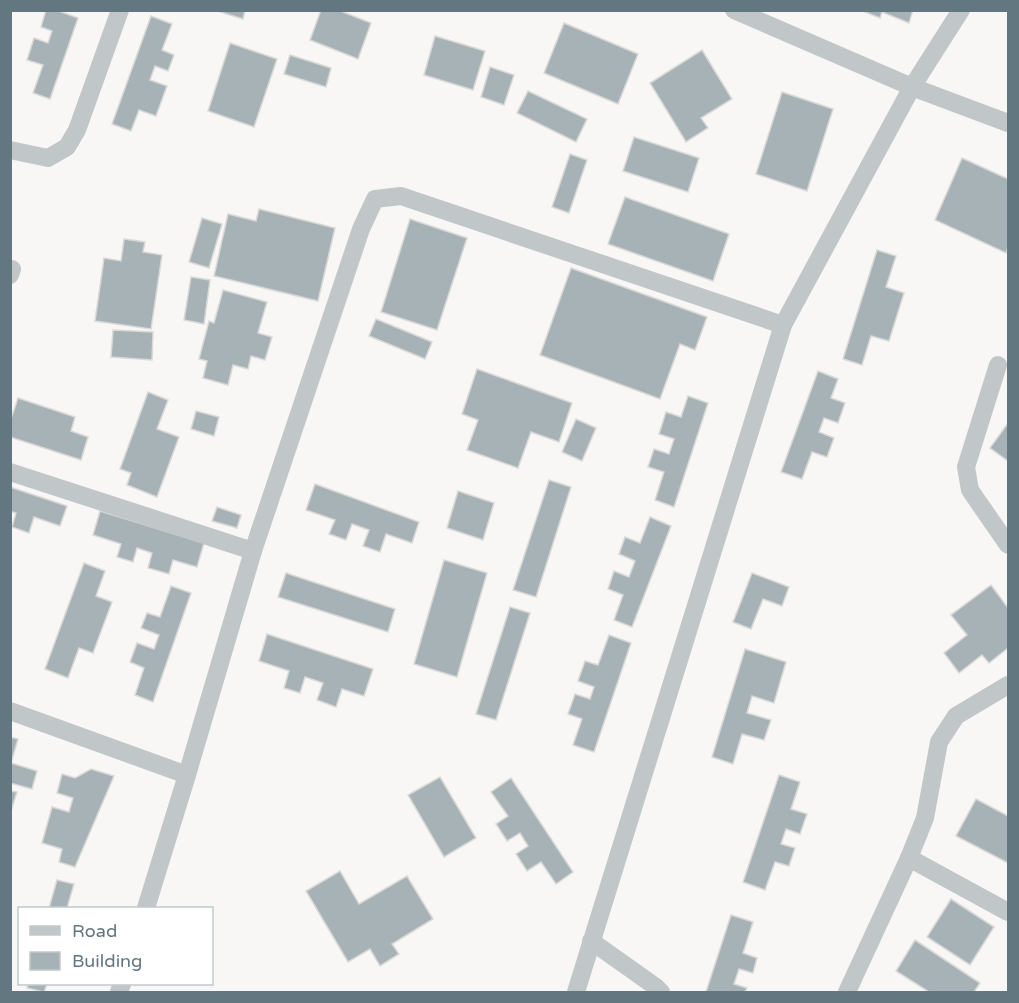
<svg xmlns="http://www.w3.org/2000/svg" width="1019" height="1003" viewBox="0 0 1019 1003" font-family="'Varela Round',sans-serif">
	<style>
		.building { fill: #a7b2b6; stroke: #d9d9d7; stroke-width: 1.5 }
		.lines { fill: none; stroke-linecap: round; stroke-linejoin: round }
		.street { stroke: #c1c6c9; stroke-width: 18 }
	</style>
	<rect width="100%" height="100%" fill="#f8f7f5"/>
	<!-- building -->
	<g class="building">
		<polygon points="46,10 56,10 78,18 50,99 33,93 43,65 27,60 34,38 48,43 52,31 41,27"/>
		<polygon points="214,10 245,10 243,19"/>
		<polygon points="321,10 338,10 371,23 358,59 310,40"/>
		<polygon points="860,10 913,10 909,23 882,12 880,18"/>
		<polygon points="151,16 172,24 162,50 174,55 168,71 155,66 150,80 167,86 156,116 139,110 131,131 112,124"/>
		<polygon points="564,23 638,54 618,104 544,73"/>
		<polygon points="435,36 485,51 473,90 424,75"/>
		<polygon points="230,43 277,59 254,127 208,111"/>
		<polygon points="702,50 732,99 701,118 708,128 686,142 650,83"/>
		<polygon points="290,55 331,68 326,87 284,74"/>
		<polygon points="490,67 514,75 504,105 481,97"/>
		<polygon points="528,91 587,119 576,142 517,113"/>
		<polygon points="782,92 833,109 807,191 756,174"/>
		<polygon points="634,137 699,158 688,192 623,171"/>
		<polygon points="570,154 587,160 569,213 552,207"/>
		<polygon points="962,158 1008,179 1008,247 1006,253 935,220"/>
		<polygon points="625,197 729,234 713,281 608,244"/>
		<polygon points="259,209 335,228 318,301 214,276 228,214 256,221"/>
		<polygon points="202,218 222,224 209,268 189,262"/>
		<polygon points="410,219 467,238 437,330 381,312"/>
		<polygon points="124,239 145,242 143,252 162,255 151,329 95,321 104,258 121,261"/>
		<polygon points="877,250 896,256 886,287 904,293 889,341 871,336 862,365 843,359"/>
		<polygon points="571,268 707,317 695,350 680,344 660,399 540,355"/>
		<polygon points="191,277 210,280 204,324 184,320"/>
		<polygon points="223,290 267,302 258,333 272,337 265,360 251,356 248,369 233,365 228,385 203,378 207,361 199,359 209,321 214,323"/>
		<polygon points="376,319 432,342 425,359 369,336"/>
		<polygon points="113,330 153,332 152,360 111,357"/>
		<polygon points="477,369 572,403 559,442 531,432 518,468 467,450 478,420 462,414"/>
		<polygon points="818,371 838,379 831,398 845,403 838,423 824,418 819,432 834,438 827,457 812,452 802,479 781,472"/>
		<polygon points="148,392 168,400 157,429 179,437 157,497 127,485 131,473 120,469"/>
		<polygon points="688,396 708,403 674,507 655,500 664,472 648,467 654,449 669,454 674,439 659,434 666,412 681,417"/>
		<polygon points="18,398 75,417 71,431 88,437 81,460 10,437 10,415 12,416"/>
		<polygon points="196,411 219,417 214,436 191,429"/>
		<polygon points="576,419 596,428 582,461 562,452"/>
		<polygon points="1008,423 1008,461 990,448"/>
		<polygon points="549,480 571,487 536,597 513,590"/>
		<polygon points="315,484 419,522 412,543 386,534 380,552 363,546 369,530 352,524 346,540 329,534 335,520 306,510"/>
		<polygon points="10,487 67,506 60,526 34,517 29,533 12,527 16,513 10,511"/>
		<polygon points="458,491 494,503 483,540 447,528"/>
		<polygon points="217,507 241,515 237,528 212,521"/>
		<polygon points="100,511 204,543 197,567 173,560 169,574 148,568 152,553 137,548 133,562 117,557 121,544 93,535"/>
		<polygon points="650,517 671,526 632,627 614,620 623,595 608,589 614,571 629,577 635,561 619,554 625,537 640,543"/>
		<polygon points="444,560 487,573 457,677 414,664"/>
		<polygon points="84,563 105,571 96,596 112,602 93,653 79,648 68,678 45,669"/>
		<polygon points="286,573 395,609 388,632 278,597"/>
		<polygon points="752,573 789,587 782,606 763,599 751,629 733,622"/>
		<polygon points="991,585 1008,608 1008,648 989,663 982,655 959,673 944,653 967,635 951,615"/>
		<polygon points="171,586 191,593 153,702 135,695 144,668 130,662 137,643 154,649 159,635 141,628 147,613 160,617"/>
		<polygon points="510,607 530,613 496,720 476,714"/>
		<polygon points="267,634 373,669 364,696 342,689 336,707 317,700 323,683 305,677 300,693 284,688 289,671 259,661"/>
		<polygon points="609,635 631,643 594,752 573,745 582,719 568,714 575,694 590,699 594,687 578,681 585,661 598,665"/>
		<polygon points="745,649 786,662 774,703 752,696 747,713 771,720 764,740 742,734 733,764 712,757"/>
		<polygon points="10,737 18,739 11,763 37,771 32,789 10,783"/>
		<polygon points="91,769 114,776 75,867 59,862 62,849 42,843 52,807 69,812 73,798 57,793 62,774 75,778"/>
		<polygon points="779,775 800,782 791,809 807,814 800,834 786,829 781,844 795,848 789,866 775,862 765,890 743,882"/>
		<polygon points="440,777 476,838 444,857 408,795"/>
		<polygon points="511,778 573,872 556,884 541,862 527,871 516,854 528,846 520,833 507,841 496,824 508,816 491,792"/>
		<polygon points="10,791 17,792 10,814"/>
		<polygon points="976,799 1008,816 1008,863 956,836"/>
		<polygon points="340,871 359,904 407,876 433,919 392,944 399,954 380,966 370,949 348,962 306,891"/>
		<polygon points="57,880 74,884 67,908 49,908"/>
		<polygon points="951,899 994,927 970,965 927,937"/>
		<polygon points="731,915 753,922 743,953 757,958 753,973 739,969 734,984 747,988 745,992 706,992"/>
		<polygon points="915,940 980,983 974,992 929,992 896,971"/>
		<polygon points="28,984 47,984 44,992 27,988"/>
	</g>
	<g class="lines">
		<!-- street -->
		<g class="street">
			<polyline points="734,10 912,87 1008,123"/>
			<polyline points="10,150 48,158 67,147 77,130 120,10"/>
			<polyline points="10,275 12,269"/>
			<polyline points="998,365 966,467 970,490 1008,545"/>
			<polyline points="10,472 253,551"/>
			<polyline points="10,711 187,775"/>
			<polyline points="909,858 1008,912"/>
			<polyline points="146,908 187,775 253,551 361,229 375,199 401,196 783,325"/>
			<polyline points="591,941 656,987 661,992"/>
			<polyline points="119,992 122,984"/>
			<polyline points="576,992 783,325 912,87 961,10"/>
			<polyline points="847,992 909,858 925,818 939,742 956,716 1008,685"/>
		</g>
	</g>
	<!-- border -->
	<rect width="1019" height="1003" fill="none" stroke="#637780" stroke-width="24"/>
	<!-- legend -->
	<rect x="18" y="907" width="195" height="78" fill="#ffffff" stroke="#c1c9cc" stroke-width="1.5"/>
	<rect x="30" y="926" width="30" height="9" fill="#c1c6c9" stroke="#c1c9cc" stroke-width="1.5"/>
	<text x="72" y="937" font-size="18" fill="#637780">Road</text>
	<rect x="30" y="952" width="30" height="18" fill="#a7b2b6" stroke="#c1c9cc" stroke-width="1.5"/>
	<text x="72" y="967" font-size="18" fill="#637780">Building</text>
</svg>
